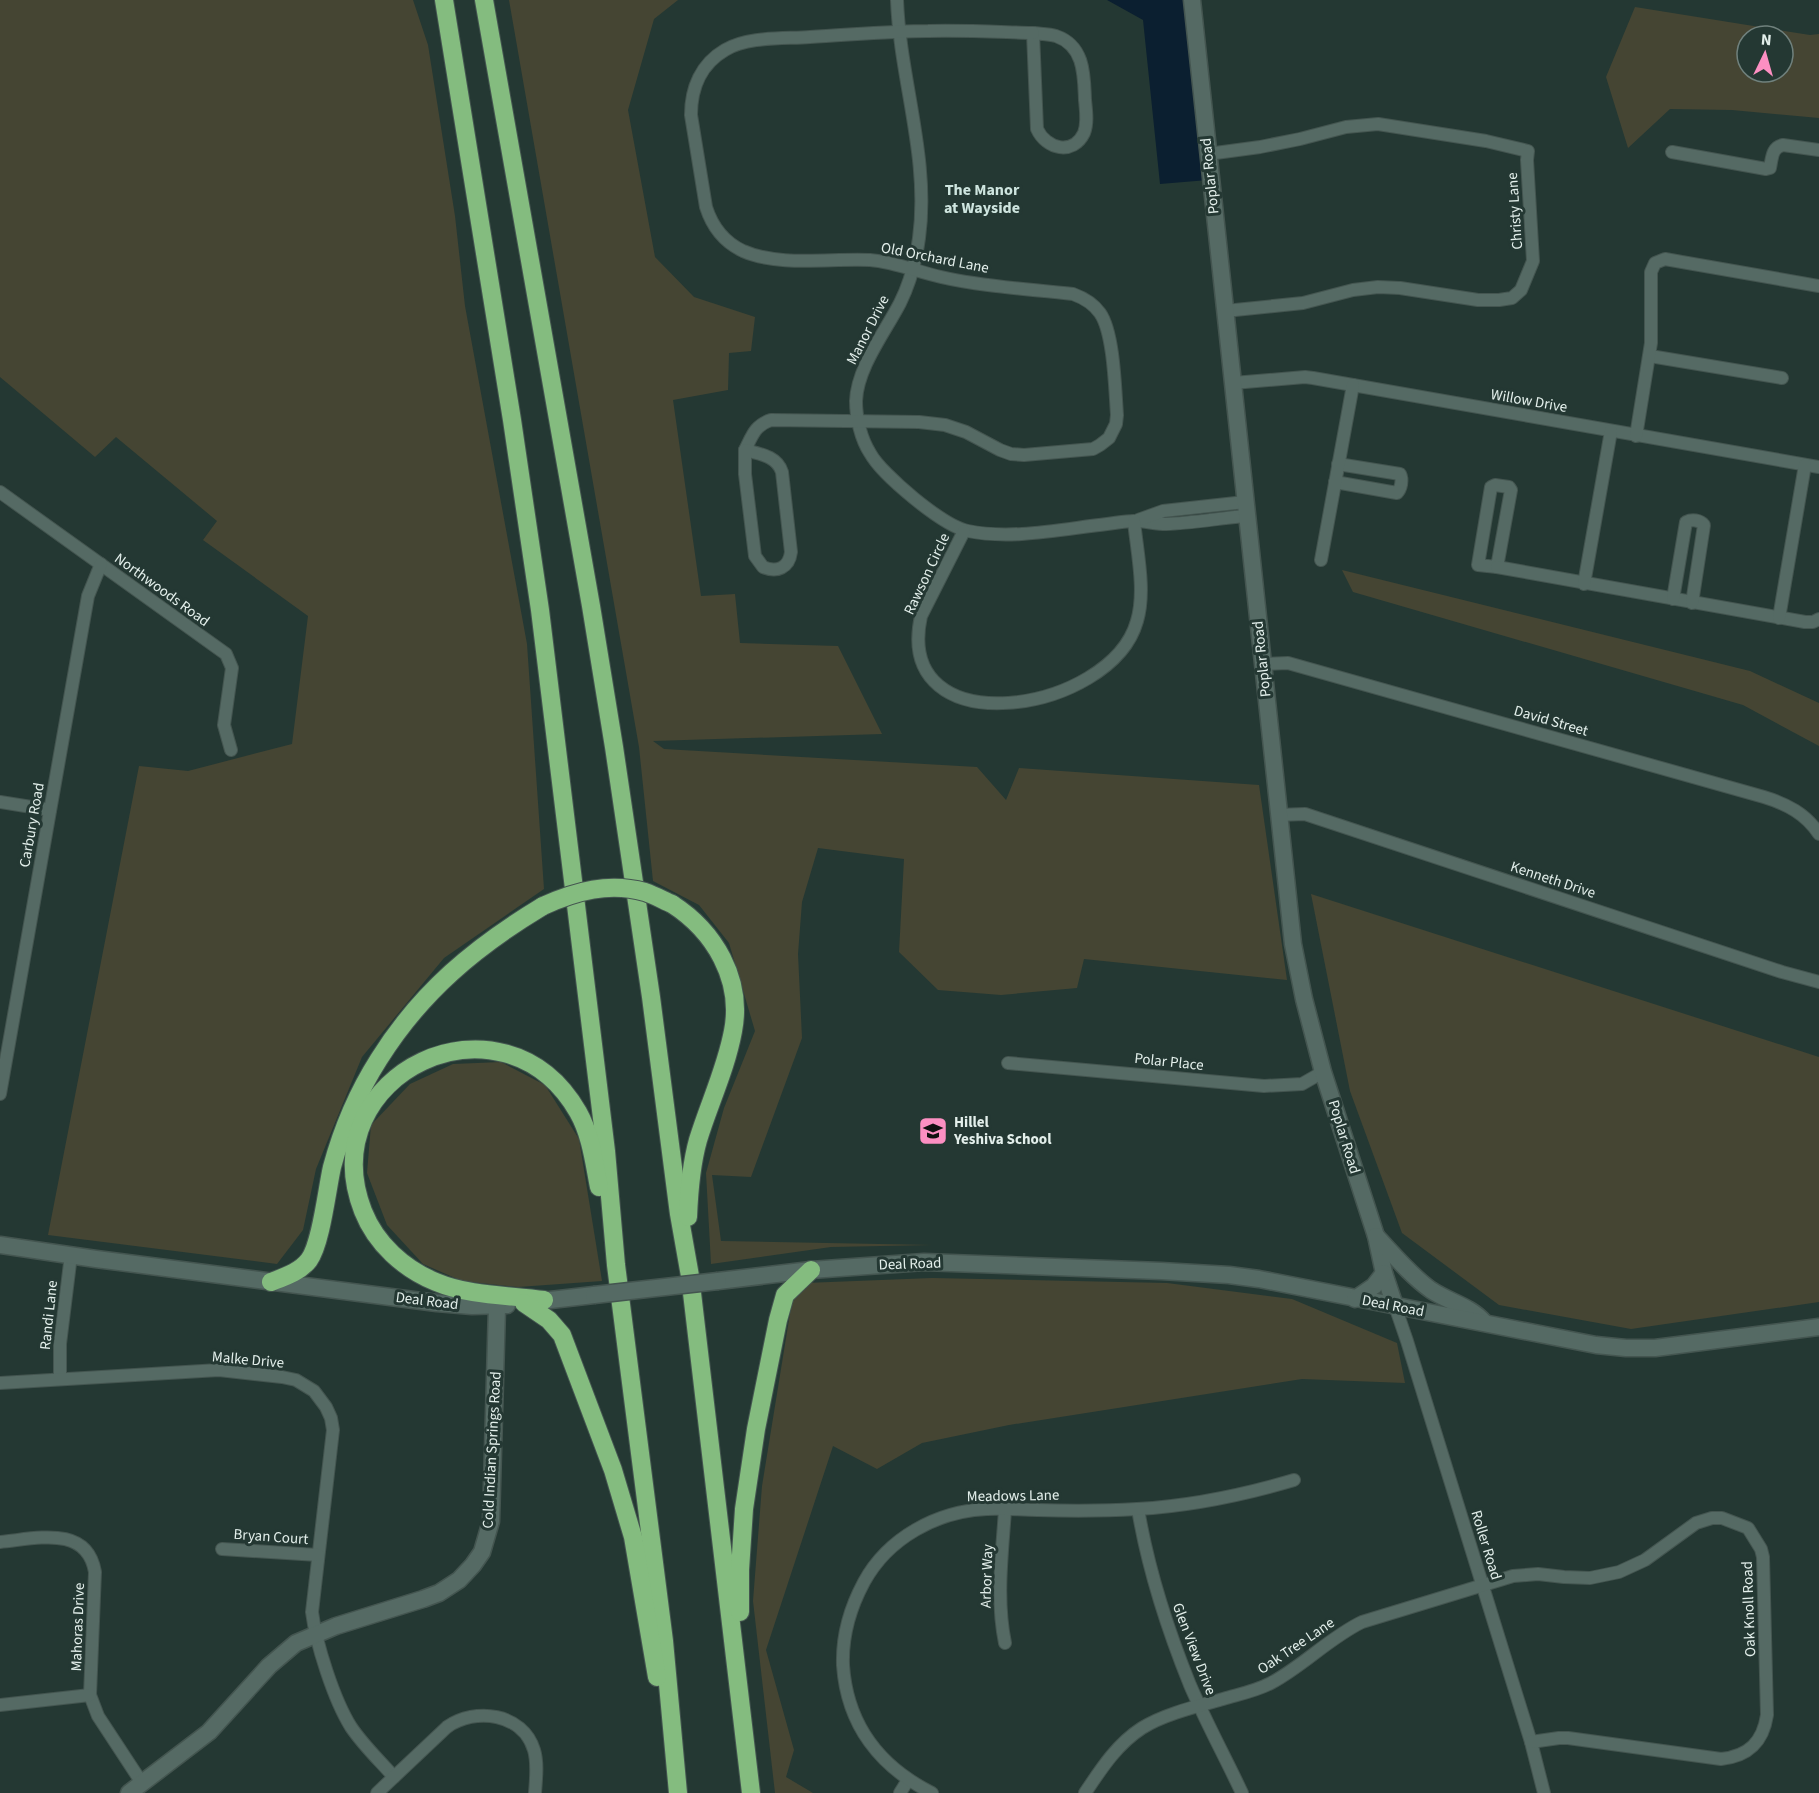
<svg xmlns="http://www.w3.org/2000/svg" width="1819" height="1793" viewBox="0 0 1819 1793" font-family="'Source Sans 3',sans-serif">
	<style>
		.green { fill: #454533; fill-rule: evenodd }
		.water { fill: #0b1f30 }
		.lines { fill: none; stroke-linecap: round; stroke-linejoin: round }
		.street-casing { stroke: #445550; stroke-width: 14 }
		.secondary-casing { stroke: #445550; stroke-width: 19 }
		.highway-casing { stroke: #445550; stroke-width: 20 }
		.street { stroke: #556a64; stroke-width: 12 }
		.secondary { stroke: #556a64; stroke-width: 16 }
		.highway { stroke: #84bc7f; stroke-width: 18 }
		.secondary-bridge-casing { stroke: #445550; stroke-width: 19; stroke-linecap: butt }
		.highway-bridge-casing { stroke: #445550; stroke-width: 20; stroke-linecap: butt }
		.secondary-bridge { stroke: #556a64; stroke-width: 16 }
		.highway-bridge { stroke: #84bc7f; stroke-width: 18 }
		.labels { text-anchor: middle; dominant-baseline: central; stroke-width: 6; stroke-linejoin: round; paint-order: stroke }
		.street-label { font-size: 15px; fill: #e3efeb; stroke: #243833 }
		.poi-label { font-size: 15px; font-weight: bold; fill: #e3efeb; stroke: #243833; text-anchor: start }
		.neighbourhood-label { font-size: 16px; font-weight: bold; fill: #cee5df; stroke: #243833 }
	</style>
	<rect width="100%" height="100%" fill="#243833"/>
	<!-- green -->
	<g class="green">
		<polygon points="0,0 413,0 428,45 455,216 465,306 527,644 544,889 444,958 362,1057 316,1169 303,1230 277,1264 48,1235 139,766 188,771 292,744 308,616 203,540 217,521 116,437 95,457 0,377"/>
		<polygon points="509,0 678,0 654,19 628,110 655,257 694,297 755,317 751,351 729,353 728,390 673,400 701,596 735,594 740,643 838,646 882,734 653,741 664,749 977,767 1006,800 1019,768 1259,785 1287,980 1084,959 1077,988 1001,995 938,990 899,952 904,859 818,848 802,902 798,954 802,1038 751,1177 712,1175 721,1241 932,1245 831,1247 711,1264 706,1173 724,1108 755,1031 729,943 699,905 653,881 639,747"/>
		<path d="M1635 7 1810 35 1819 34V118L1732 110 1670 109 1628 148 1606 77ZM1747 36H1783V72H1747Z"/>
		<polygon points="1342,570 1750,671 1819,703 1819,746 1743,705 1353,592"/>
		<polygon points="1311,894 1819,1057 1819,1302 1631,1329 1499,1305 1402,1233 1350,1091"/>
		<polygon points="501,1062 545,1085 579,1139 602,1281 518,1287 462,1281 423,1264 387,1225 367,1173 371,1125 410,1084 453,1064"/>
		<polygon points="932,1278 1167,1283 1292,1299 1397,1343 1405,1383 1302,1379 1009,1425 922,1443 877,1469 833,1446 766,1650 794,1750 786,1777 813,1793 775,1793 753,1601 762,1486 793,1295 805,1283"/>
	</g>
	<!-- water -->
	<polygon class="water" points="1107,0 1197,0 1208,180 1160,184 1143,20"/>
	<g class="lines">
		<!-- street casing -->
		<g class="street-casing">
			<g id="street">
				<path d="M897 0C900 80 930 158 919 238 916 260 910 283 900 303 885 332 857 368 856 401 856 418 861 439 870 453 882 475 943 526 968 531 1012 540 1062 529 1107 524 1116 523 1125 521 1134 521 1145 521 1155 524 1166 524 1193 523 1220 518 1247 516"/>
				<path d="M1033 33C1041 34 1049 34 1056 36 1085 46 1084 76 1085 100 1086 110 1088 123 1084 133 1073 156 1046 149 1037 129Z"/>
				<path d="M1672 152 1766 169 1770 168C1772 158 1772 147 1783 145L1819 150"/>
				<polyline points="1208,154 1260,147 1300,139 1346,127 1378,124 1486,141 1528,151 1527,160 1533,261 1521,290 1512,298 1499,300 1478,300 1400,288 1378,287 1353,290 1303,303 1225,311"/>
				<polyline points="1650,356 1782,378"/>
				<polyline points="1233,383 1305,377 1313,378 1819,467"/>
				<polyline points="1636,436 1651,343 1651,272 1655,263 1665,259 1819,286"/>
				<path d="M745 450C752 436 755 425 771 420L919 422 945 425 966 432 1000 450 1011 454 1024 455 1093 449 1100 445 1109 438 1116 424 1117 415C1115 389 1114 333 1100 313 1093 303 1084 298 1073 294 1030 289 984 287 941 277 918 272 895 262 870 260 831 258 779 267 743 251 724 242 712 226 706 207L691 115C691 88 701 64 725 50 748 36 785 39 810 37 849 35 889 31 928 31 963 30 998 32 1033 33"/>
				<path d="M745 450C760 454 777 456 782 472L791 552C789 568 777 573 763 567L755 556 745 474Z"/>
				<path d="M1335 482 1397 493C1401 489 1403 480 1400 474L1338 464"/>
				<polygon points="1495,485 1509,487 1511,490 1497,567 1478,565 1491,487"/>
				<polyline points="0,492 226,654 232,668 224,725 231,750"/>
				<polyline points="1138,520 1163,511 1245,502"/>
				<path d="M964 531 921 616C892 748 1111 714 1137 621 1146 591 1137 552 1134 521"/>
				<polyline points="1321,560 1353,385"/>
				<polyline points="1497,567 1805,622 1813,622 1819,619"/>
				<polyline points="1584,584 1611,431"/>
				<path d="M1673 599 1686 522C1692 519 1700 520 1704 525L1692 603"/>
				<polyline points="1779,618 1805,465"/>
				<path d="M1263 664 1288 663 1764 797C1787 804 1806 814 1819 834"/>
				<polyline points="0,802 50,810"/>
				<polyline points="1278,815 1305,814 1782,972 1819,982"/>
				<polyline points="1008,1063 1264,1086 1302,1084 1323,1072"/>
				<polyline points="0,1094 88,596 101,564"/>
				<polyline points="1395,1306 1407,1341 1531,1742 1544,1793"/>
				<polyline points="60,1379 60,1344 71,1255"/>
				<path d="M0 1383 219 1370 282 1377 296 1380 314 1391 326 1407 331 1418 333 1430 312 1612C316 1644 334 1700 351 1727 363 1745 380 1761 394 1777"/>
				<path d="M1138 1509C1148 1569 1167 1628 1190 1685 1206 1722 1225 1757 1242 1793"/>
				<path d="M1005 1510C1002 1555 996 1599 1005 1643"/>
				<path d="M0 1542C35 1539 87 1524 95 1572L90 1695 98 1716 142 1783"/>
				<polyline points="222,1549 318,1555"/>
				<polyline points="0,1705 90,1695"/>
				<path d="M377 1793 447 1727C475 1707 523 1713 534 1750 538 1763 536 1779 535 1793"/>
				<polyline points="900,1793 908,1780"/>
				<path d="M932 1793C880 1767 847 1725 843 1665 842 1636 850 1608 864 1582 888 1538 937 1511 987 1509 1004 1508 1021 1510 1037 1510 1071 1511 1104 1511 1137 1509 1190 1506 1243 1495 1294 1480"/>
				<path d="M1085 1793C1101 1769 1117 1744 1142 1728 1164 1714 1198 1706 1223 1699 1240 1694 1256 1691 1271 1683 1303 1666 1329 1638 1362 1622L1513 1576 1538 1574 1564 1577 1590 1578 1619 1572 1645 1560 1696 1523 1712 1518H1722L1748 1528 1761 1549 1763 1557 1767 1715C1763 1742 1749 1756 1721 1759L1568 1738H1559L1531 1742"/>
			</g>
		</g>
		<!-- secondary casing -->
		<g class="secondary-casing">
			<g id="secondary">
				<polyline points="1192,0 1293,944 1304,999 1323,1072 1376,1236 1384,1273 1395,1306"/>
				<path d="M1376 1236C1394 1255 1410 1275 1431 1290 1449 1302 1470 1306 1484 1322"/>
				<polyline points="0,1245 96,1259 437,1303 472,1306 507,1305"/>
				<polyline points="718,1281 811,1270 924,1262 1161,1271 1229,1275 1259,1279 1555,1337 1596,1345 1626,1348 1655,1348 1819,1327"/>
				<polyline points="1355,1299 1374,1286 1384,1273"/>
				<polyline points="533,1302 594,1295"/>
				<polyline points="129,1793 209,1732 269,1666 296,1643 336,1626 423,1599 439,1593 459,1580 473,1565 482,1552 491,1521 497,1307"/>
			</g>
		</g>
		<!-- highway casing -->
		<g class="highway-casing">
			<g id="highway">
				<polyline points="444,0 512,420 540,610 606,1151 616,1265 664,1641 678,1793"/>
				<polyline points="484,0 591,606 614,747 651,997 679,1214 690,1276 751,1793"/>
				<path d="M672 904C714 931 743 979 733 1031 726 1069 709 1104 698 1140 691 1165 689 1191 688 1217"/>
				<path d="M271 1282C284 1277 300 1272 309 1260 321 1244 327 1189 332 1167 342 1130 358 1092 379 1059 421 992 475 947 543 906"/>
				<path d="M544 1300C509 1295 469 1296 436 1282 404 1269 376 1244 363 1211 310 1074 503 982 578 1112 591 1135 594 1162 599 1187"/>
				<polyline points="524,1303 549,1320 562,1335 613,1470 633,1537 657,1677"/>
				<polyline points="740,1612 740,1570 744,1509 756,1429 778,1320 785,1295 811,1270"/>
			</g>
		</g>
		<!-- street -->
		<use href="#street" class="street"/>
		<!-- secondary -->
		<use href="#secondary" class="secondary"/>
		<!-- highway -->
		<use href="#highway" class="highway"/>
		<!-- secondary-bridge casing -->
		<g class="secondary-bridge-casing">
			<polyline id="secondary-bridge" points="594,1295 718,1281"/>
		</g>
		<!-- highway-bridge casing -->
		<g class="highway-bridge-casing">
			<path id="highway-bridge" d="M543 906C576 891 609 882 645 892 654 895 663 900 672 904"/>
		</g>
		<!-- secondary-bridge -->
		<use href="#secondary-bridge" class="secondary-bridge"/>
		<!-- highway-bridge -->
		<use href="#highway-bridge" class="highway-bridge"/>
	</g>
	<!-- icons -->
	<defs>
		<g id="school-square" transform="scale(1.5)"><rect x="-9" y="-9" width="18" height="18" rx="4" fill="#fc8fc2" stroke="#243833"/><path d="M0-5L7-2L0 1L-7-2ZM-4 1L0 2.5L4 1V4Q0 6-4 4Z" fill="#111"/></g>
	</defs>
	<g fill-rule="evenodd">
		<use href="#school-square" x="933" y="1131"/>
	</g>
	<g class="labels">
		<!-- street labels -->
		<g class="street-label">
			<text transform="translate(1210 176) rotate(-96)">Poplar Road</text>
			<text transform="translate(1515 211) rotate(-94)">Christy Lane</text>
			<text transform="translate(935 258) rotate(11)">Old Orchard Lane</text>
			<text transform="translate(868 330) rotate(-63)">Manor Drive</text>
			<text transform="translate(1529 401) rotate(10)">Willow Drive</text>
			<text transform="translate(927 574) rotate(-65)">Rawson Circle</text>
			<text transform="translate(162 590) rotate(36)">Northwoods Road</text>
			<text transform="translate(1262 659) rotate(-96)">Poplar Road</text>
			<text transform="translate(1551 721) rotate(16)">David Street</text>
			<text transform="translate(32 825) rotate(-80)">Carbury Road</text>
			<text transform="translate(1553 880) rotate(18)">Kenneth Drive</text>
			<text transform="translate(1169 1062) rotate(6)">Polar Place</text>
			<text transform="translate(1344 1137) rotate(73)">Poplar Road</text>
			<text transform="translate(910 1264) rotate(-2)">Deal Road</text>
			<text transform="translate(427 1301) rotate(7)">Deal Road</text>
			<text transform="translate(1393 1306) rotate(11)">Deal Road</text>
			<text transform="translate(49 1315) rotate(-84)">Randi Lane</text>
			<text transform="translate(248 1360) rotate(5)">Malke Drive</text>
			<text transform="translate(492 1450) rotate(-87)">Cold Indian Springs Road</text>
			<text transform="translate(1013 1496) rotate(-1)">Meadows Lane</text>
			<text transform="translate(271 1537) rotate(4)">Bryan Court</text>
			<text transform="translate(1486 1545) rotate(73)">Roller Road</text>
			<text transform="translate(987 1576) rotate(-88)">Arbor Way</text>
			<text transform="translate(1749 1609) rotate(-92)">Oak Knoll Road</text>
			<text transform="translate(78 1627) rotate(-88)">Mahoras Drive</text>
			<text transform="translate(1296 1646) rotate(-34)">Oak Tree Lane</text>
			<text transform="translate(1194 1649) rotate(69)">Glen View Drive</text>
		</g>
		<!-- poi labels -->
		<g class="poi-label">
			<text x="954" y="1122">Hillel<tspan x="954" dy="17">Yeshiva School</tspan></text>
		</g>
		<!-- neighbourhood labels -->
		<g class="neighbourhood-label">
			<text x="982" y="190">The Manor<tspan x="982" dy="18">at Wayside</tspan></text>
		</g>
	</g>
	<!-- north arrow -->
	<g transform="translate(1765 54) rotate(5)"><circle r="28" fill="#243833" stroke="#70817d" stroke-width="1.5"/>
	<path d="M0-4.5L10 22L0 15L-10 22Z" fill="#fc8fc2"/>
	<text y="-9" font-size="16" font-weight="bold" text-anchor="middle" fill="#e3efeb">N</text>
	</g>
</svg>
